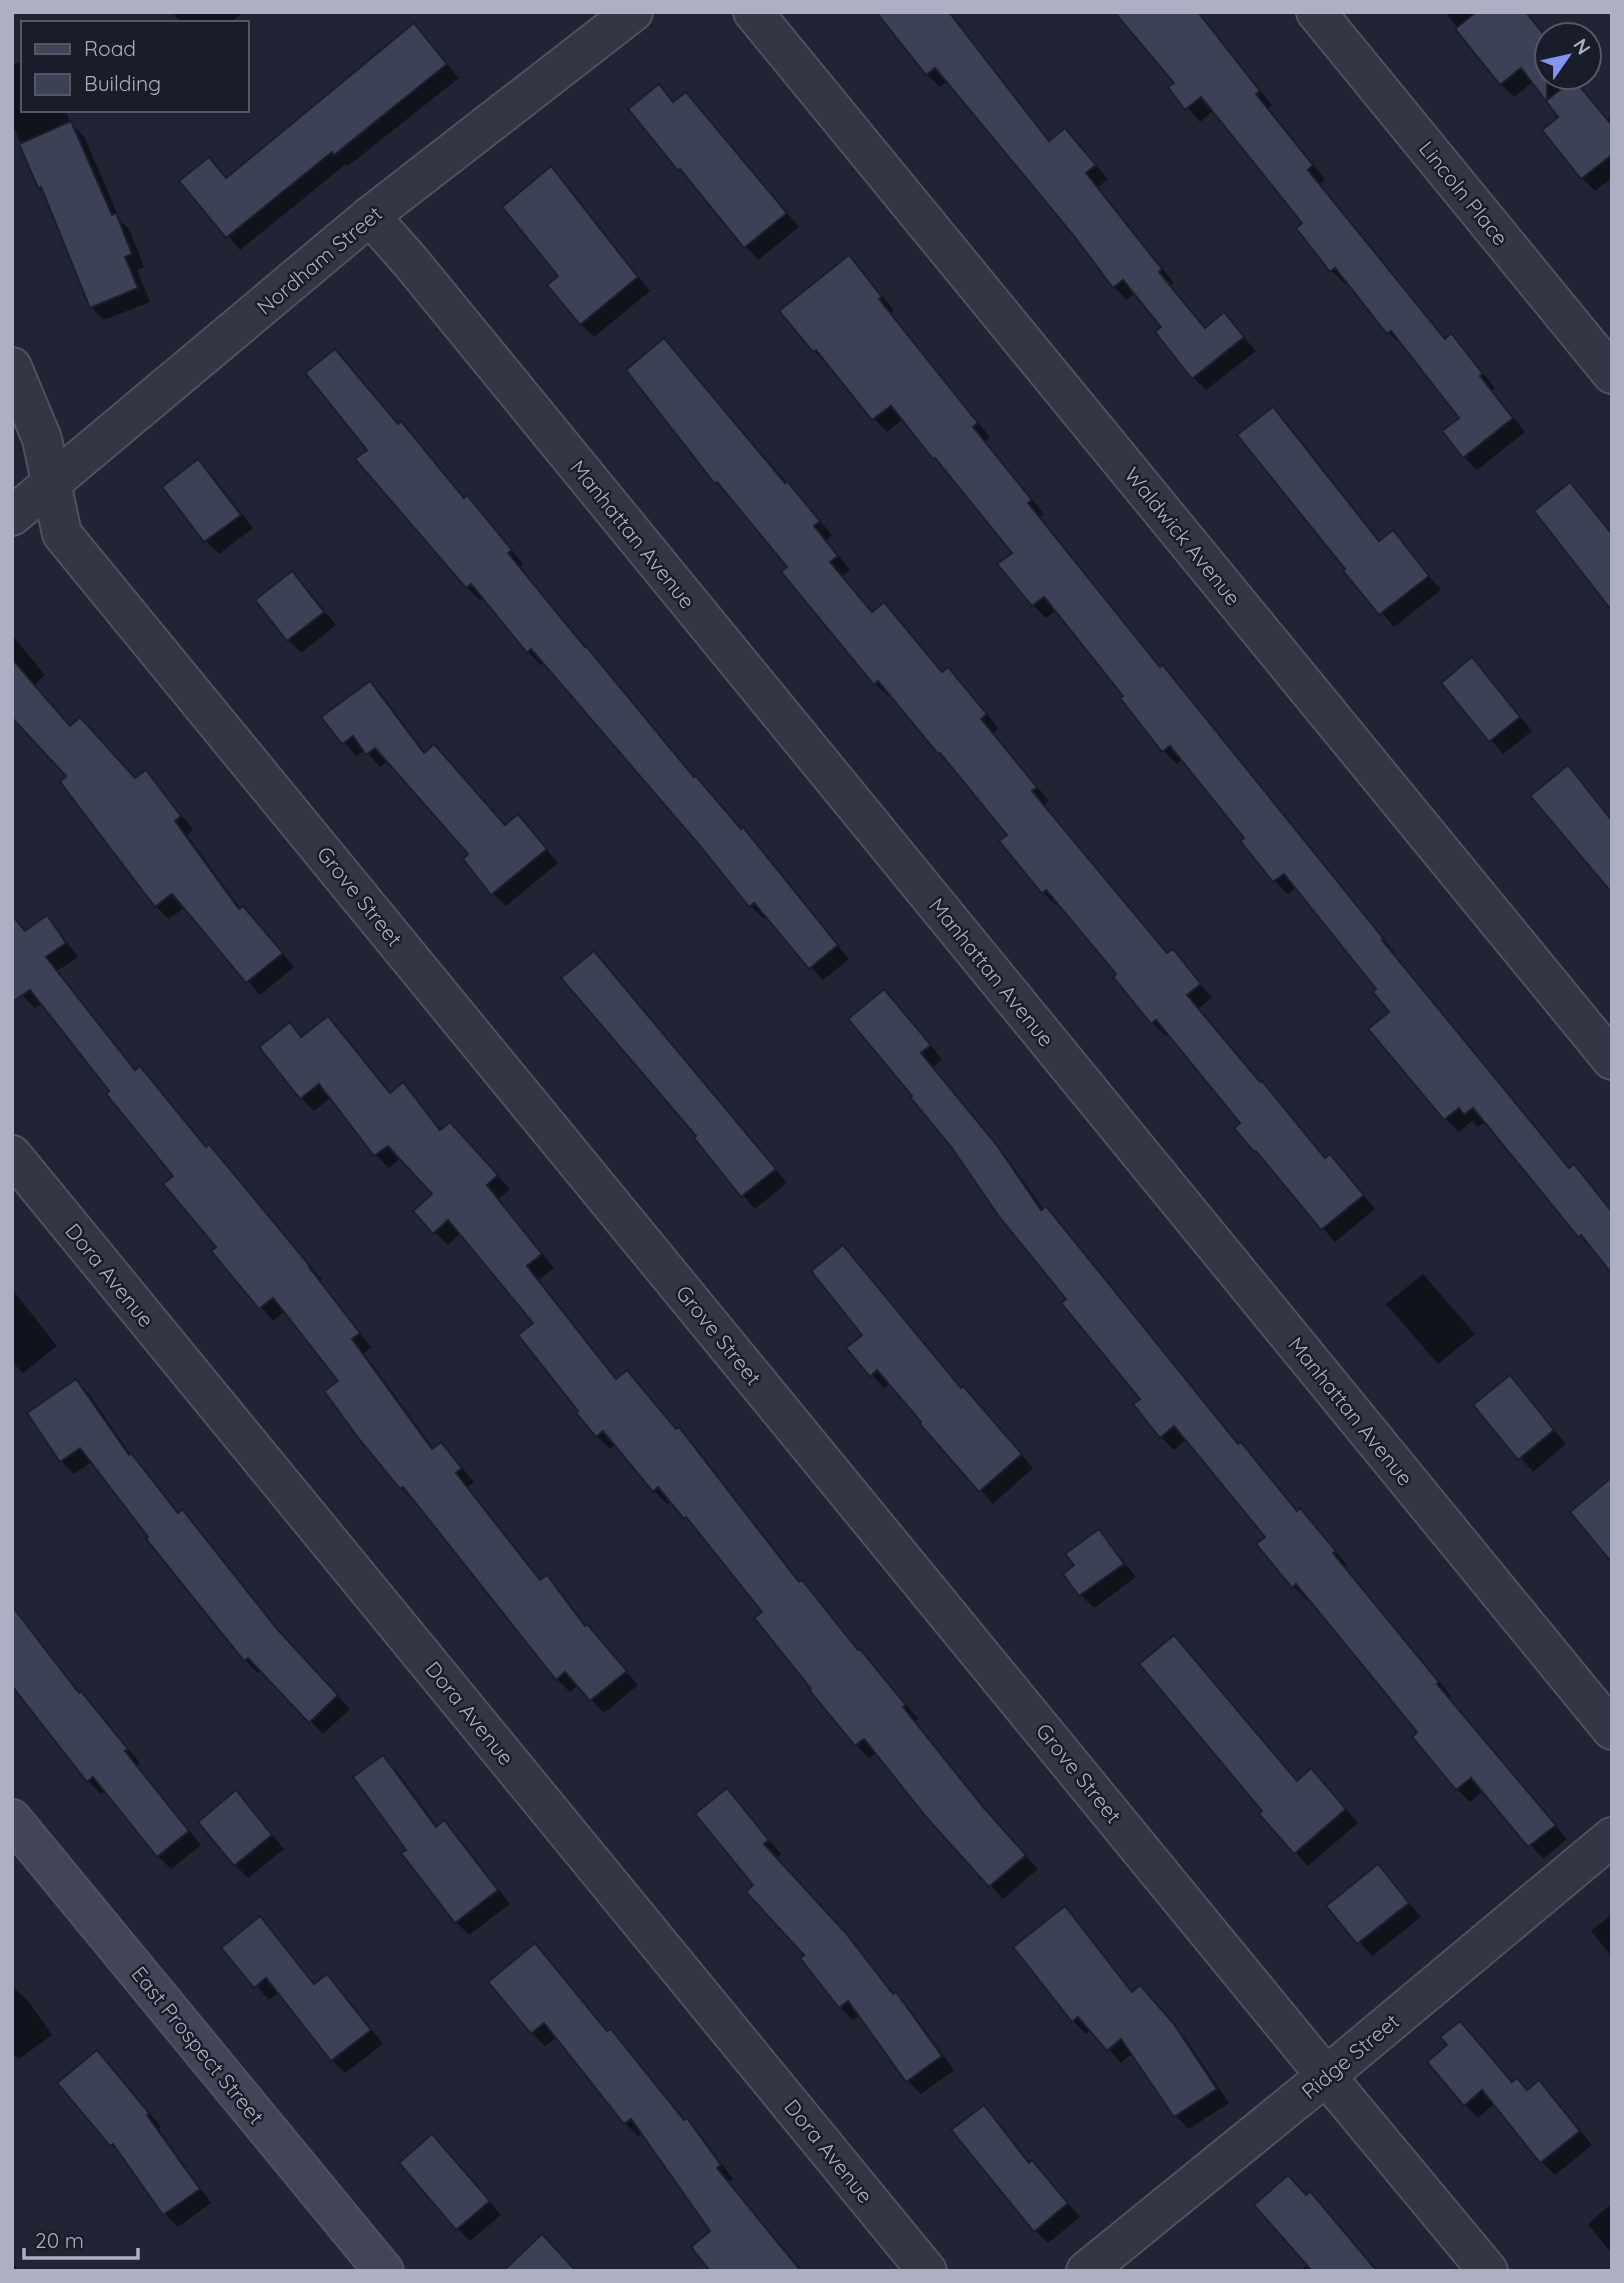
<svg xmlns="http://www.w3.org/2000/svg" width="1624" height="2283" viewBox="0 0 1624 2283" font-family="Quicksand,sans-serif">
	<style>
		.shadow { fill: #0007 }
		.building { fill: #3c4155; stroke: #1b1e2c; stroke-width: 2 }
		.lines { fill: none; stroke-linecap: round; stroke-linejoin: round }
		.street-casing { stroke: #4e5160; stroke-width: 42 }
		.secondary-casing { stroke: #4e5160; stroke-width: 42 }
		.street { stroke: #333745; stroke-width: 38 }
		.secondary { stroke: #424558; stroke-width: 38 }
		.labels { text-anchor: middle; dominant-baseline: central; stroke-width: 5; stroke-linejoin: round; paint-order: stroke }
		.street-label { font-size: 21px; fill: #adb0c2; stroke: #191c29 }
	</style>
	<rect width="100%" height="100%" fill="#202434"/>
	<!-- shadow -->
	<g class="shadow">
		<polygon points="173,12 245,12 229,23 180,23"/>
		<polygon points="878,12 949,12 1050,142 1065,130 1108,179 1098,187 1174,283 1171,285 1206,329 1224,315 1256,351 1206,390 1193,377 1164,328 1136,293 1127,300 1114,287 1011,156 948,81 940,87 927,74"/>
		<polygon points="1445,12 1527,12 1547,38 1547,77 1573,77 1607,119 1612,115 1612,178 1595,191 1582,178 1561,118 1533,82 1514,97 1501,84"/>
		<polygon points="414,25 459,78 348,166 346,164 240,250 182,181 222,173 227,180"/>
		<polygon points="1223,46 1236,59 1272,105 1268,108 1325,179 1320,184 1446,340 1451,336 1464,349 1495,388 1492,390 1525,432 1477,470 1464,457 1462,418 1404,344 1402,346 1389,333 1347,281 1345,284 1332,271 1304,223 1214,110 1200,122 1170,87"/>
		<polygon points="23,61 23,110 66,110 71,124 84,136 120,220 129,229 144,267 137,270 150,302 104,320 91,307 45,192 40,187 15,130 12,131 12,65"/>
		<polygon points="658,87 674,103 752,171 799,227 758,260 679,170"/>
		<polygon points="551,169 564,181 650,291 594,337 581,324 561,276"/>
		<polygon points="849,258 894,310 890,313 990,437 985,441 1044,514 1039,517 1161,668 1175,680 1395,953 1394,954 1570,1169 1573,1167 1612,1211 1612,1271 1579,1236 1486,1121 1478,1127 1472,1121 1459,1132 1446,1119 1379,990 1297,887 1288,894 1275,881 1243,841 1246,838 1183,759 1177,764 1164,751 1122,698 1125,696 1057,610 1046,618 1033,605 1000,564 1014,553 903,419 887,432 874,419 829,363 827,364 814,351 782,311"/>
		<polygon points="664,340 832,535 826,540 850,570 842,576 873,613 884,604 943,673 961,682 998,728 993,733 1049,801 1044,805 1168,954 1172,951 1212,998 1199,1008 1326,1159 1330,1156 1375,1209 1335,1242 1255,1151 1243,1123 1168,1033 1166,1036 1153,1023 1115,977 1118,975 1059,903 1056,905 1043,892 1009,835 891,694 888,696 875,684 790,568 716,483 628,370"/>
		<polygon points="335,351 399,426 401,424 414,437 466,499 467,498 480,511 523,564 520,567 588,650 695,778 755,843 849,959 823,980 767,916 764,919 751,906 702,845 545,662 541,665 528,652 484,597 480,600 467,587 369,450"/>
		<polygon points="1273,409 1286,422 1381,542 1392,533 1441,590 1394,627 1346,571 1347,569"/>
		<polygon points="198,461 211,474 253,528 219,554 206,541 165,487"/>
		<polygon points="1570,484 1612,532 1612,610"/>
		<polygon points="292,573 305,586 336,625 301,653 288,640"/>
		<polygon points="12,635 45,675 34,685 71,727 136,780 146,773 159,786 193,830 187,835 241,909 243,908 256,921 294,967 260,995 185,907 169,919 156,906 68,777 12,715"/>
		<polygon points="1472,660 1485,673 1532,731 1503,754 1443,683"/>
		<polygon points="370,683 383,696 426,754 434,746 505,826 518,816 558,863 506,906 493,893 471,854 388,761 380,767 365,750 356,756 324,717"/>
		<polygon points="46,918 59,931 78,957 57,971 137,1071 140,1068 153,1081 207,1149 209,1147 222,1160 322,1280 320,1281 371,1347 364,1353 434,1449 454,1458 474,1482 468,1487 542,1581 547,1577 560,1591 587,1627 638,1685 604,1713 578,1685 570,1692 557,1679 414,1501 401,1488 340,1382 285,1311 273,1321 213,1251 218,1247 175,1176 112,1091 42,1003 35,1008 22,995 12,981"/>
		<polygon points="594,953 787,1183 755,1209 696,1139 699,1137"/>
		<polygon points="897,1005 942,1059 933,1067 1008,1159 1044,1210 1046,1209 1059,1222 1240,1445 1254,1458 1298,1512 1300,1511 1313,1524 1347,1565 1345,1567 1451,1696 1449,1698 1567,1839 1543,1859 1484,1791 1470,1802 1457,1789 1414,1737 1420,1733 1309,1597 1306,1599 1293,1586 1268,1537 1187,1439 1174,1450 1161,1437 1142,1399 914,1096"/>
		<polygon points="328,1018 341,1031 391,1094 403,1085 416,1098 442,1131 462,1137 510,1189 498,1199 554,1268 538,1280 618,1380 677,1430 679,1429 692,1442 801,1583 815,1595 858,1650 873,1664 918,1719 915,1721 997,1824 1038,1869 1003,1899 927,1815 877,1752 869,1758 856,1745 811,1691 813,1689 764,1612 698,1531 671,1501 667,1504 654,1491 616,1444 610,1449 597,1436 581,1411 535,1324 461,1233 448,1245 435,1232 434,1194 401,1158 389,1168 376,1155 331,1097 314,1111 301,1098 290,1025 303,1038"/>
		<polygon points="1423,1274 1475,1334 1438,1364 1386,1304"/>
		<polygon points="12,1289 57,1346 23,1373 12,1362"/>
		<polygon points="849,1348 962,1389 976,1401 1033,1468 993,1504 890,1383 884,1388"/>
		<polygon points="1509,1378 1566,1444 1533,1472 1476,1405"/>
		<polygon points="76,1381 89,1394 131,1455 144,1468 179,1514 182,1512 195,1525 291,1645 350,1709 323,1734 262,1670 258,1673 245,1660 93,1461 74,1474 61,1461"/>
		<polygon points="1098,1532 1111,1545 1136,1577 1094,1608 1081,1595 1065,1574 1076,1566"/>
		<polygon points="22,1622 35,1635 80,1693 94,1706 140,1763 137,1765 201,1845 171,1869 158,1856 106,1790 101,1794 88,1781"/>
		<polygon points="1174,1637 1298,1782 1324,1784 1358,1823 1308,1866 1262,1814 1265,1811"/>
		<polygon points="383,1757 396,1770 438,1827 444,1822 457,1835 510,1904 469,1935 456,1922 403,1854 408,1850"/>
		<polygon points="727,1790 781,1854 776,1858 858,1948 895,1995 909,2008 954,2070 921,2094 908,2081 860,2015 853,2020 840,2007 807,1955 756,1885"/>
		<polygon points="248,1806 284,1849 248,1878 235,1865"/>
		<polygon points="1378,1866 1421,1917 1372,1956 1328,1906"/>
		<polygon points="1065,1909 1078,1922 1133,1993 1153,2001 1186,2039 1229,2103 1189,2129 1176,2116 1133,2053 1121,2063 1091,2029 1086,2034 1073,2021"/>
		<polygon points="1612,1914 1612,1957 1591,1931"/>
		<polygon points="260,1919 316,1985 327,1976 340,1989 383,2044 345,2073 332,2060 279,1992 269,2000 224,1948"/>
		<polygon points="535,1945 609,2033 611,2031 624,2044 686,2121 700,2134 733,2179 728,2182 803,2271 751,2271 712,2231 643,2133 638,2136 625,2123 557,2037 545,2046 532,2033"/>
		<polygon points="14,1988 28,2001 52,2035 19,2059 12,2053 12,1990"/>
		<polygon points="1460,2023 1513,2083 1528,2091 1539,2082 1552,2095 1592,2145 1555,2175 1542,2162 1495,2103 1478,2118 1465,2105 1449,2045"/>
		<polygon points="110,2065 161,2127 159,2129 211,2203 178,2227 165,2214 124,2157 111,2145"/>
		<polygon points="984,2107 997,2120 1031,2164 1045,2176 1080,2217 1048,2243 1035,2230"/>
		<polygon points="445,2149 501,2215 470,2241 457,2228"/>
		<polygon points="1306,2197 1323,2207 1377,2271 1300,2271 1308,2264"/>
		<polygon points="1612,2203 1612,2254 1588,2224"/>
		<polygon points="12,2262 19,2271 12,2271"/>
	</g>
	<!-- building -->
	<g class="building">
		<polygon points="876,12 949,12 1049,141 1065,128 1096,165 1086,173 1162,269 1159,272 1205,328 1224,312 1244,337 1192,379 1155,332 1161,327 1123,280 1113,288 1074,236 935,68 926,75"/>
		<polygon points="1114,12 1198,12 1260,91 1256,94 1313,165 1308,170 1445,339 1451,333 1483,374 1480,376 1513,418 1463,458 1442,431 1459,418 1391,331 1387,334 1335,268 1330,272 1296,228 1302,223 1201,97 1185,110 1168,87 1174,83"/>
		<polygon points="1476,12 1526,12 1547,38 1547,100 1574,79 1612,125 1612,155 1581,179 1542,130 1558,117 1521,68 1500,85 1455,29"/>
		<polygon points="414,23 447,64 334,155 332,152 226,238 179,181 209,157 226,178"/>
		<polygon points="659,84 673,102 686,92 787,213 744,248 680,169 678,171 628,109"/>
		<polygon points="71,121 112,215 116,213 132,254 125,257 138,288 90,308 41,187 38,188 19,144"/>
		<polygon points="551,166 638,277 580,325 547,285 558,276 502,207"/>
		<polygon points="849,255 882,297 879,299 978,423 973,427 1032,500 1028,503 1160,667 1162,664 1384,939 1382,940 1569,1168 1574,1164 1612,1212 1612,1274 1581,1235 1578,1237 1473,1108 1464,1115 1459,1108 1444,1120 1368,1029 1389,1012 1373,992 1376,989 1284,874 1273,882 1240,841 1244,838 1170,746 1162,752 1120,698 1123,696 1044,597 1032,606 997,564 1012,553 935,458 933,459 891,406 872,420 816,350 813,352 779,311"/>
		<polygon points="664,338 785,483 787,481 820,521 814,526 838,556 830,562 872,612 884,602 942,672 948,667 987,714 981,719 1037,787 1032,791 1167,953 1173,949 1201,984 1187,995 1260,1082 1262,1081 1325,1158 1330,1154 1364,1195 1321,1230 1256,1151 1254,1152 1234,1128 1240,1123 1156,1020 1151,1024 1113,977 1116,974 1046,890 1042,894 999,841 1007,835 940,753 938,754 878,681 874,685 781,572 787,567 717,482 715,484 626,370"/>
		<polygon points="335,349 398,424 401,421 464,498 467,495 512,550 508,553 585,647 586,646 694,777 695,775 741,829 743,827 838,945 809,969 754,903 749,907 700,846 531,649 527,653 471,584 466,588 355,459 367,450 305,373"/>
		<polygon points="1273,407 1379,541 1393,530 1429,576 1379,615 1343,571 1345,569 1237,435"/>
		<polygon points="198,459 241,515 204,542 162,487"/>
		<polygon points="1570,482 1612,534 1612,611 1534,511"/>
		<polygon points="292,571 324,612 287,641 255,600"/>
		<polygon points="1472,657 1520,717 1489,742 1441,683"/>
		<polygon points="12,659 70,726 80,717 135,778 146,770 181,816 175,821 239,909 243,906 283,953 246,983 172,894 155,907 60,782 66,776 12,718"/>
		<polygon points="370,681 424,753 434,744 505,825 518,814 547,849 491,895 463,859 468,854 375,748 366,755 353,736 342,744 321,717"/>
		<polygon points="1568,765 1612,821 1612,893 1530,796"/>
		<polygon points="12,915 25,931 47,915 66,943 46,957 135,1070 140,1066 206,1147 209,1144 310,1266 309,1267 360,1333 352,1339 432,1449 441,1442 462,1468 456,1473 540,1580 547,1575 585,1626 587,1624 627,1671 590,1701 565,1672 556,1680 403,1487 400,1489 359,1439 324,1391 338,1381 273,1298 259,1309 211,1251 216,1247 163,1184 173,1176 106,1094 109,1091 30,990 12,1002"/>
		<polygon points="594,951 776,1169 741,1197 694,1138 696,1136 561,978"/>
		<polygon points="884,989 931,1045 921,1053 996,1144 1041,1210 1046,1206 1238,1444 1241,1442 1297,1511 1300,1508 1336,1551 1333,1553 1439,1682 1437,1684 1556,1825 1528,1847 1471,1778 1456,1790 1412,1737 1417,1732 1296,1584 1292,1588 1256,1544 1265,1537 1174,1426 1160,1438 1133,1404 1140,1399 1061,1303 1066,1299 1000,1218 952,1148 910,1097 912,1096 848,1019"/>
		<polygon points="328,1016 390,1093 403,1082 440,1130 450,1122 498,1175 487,1185 542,1254 527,1266 616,1379 627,1370 676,1429 679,1427 799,1582 802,1580 858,1650 860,1649 906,1705 903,1707 984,1808 1026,1855 989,1887 926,1817 864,1739 855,1746 809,1690 811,1689 754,1618 762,1612 686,1517 684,1519 658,1487 653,1492 603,1431 596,1437 576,1413 578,1411 518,1335 533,1323 448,1220 433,1234 413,1211 432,1194 388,1146 374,1156 319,1084 300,1099 259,1047 290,1022 301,1037"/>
		<polygon points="843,1245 961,1388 963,1386 1022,1454 979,1492 919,1423 921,1422 877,1370 870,1377 846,1348 862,1335 811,1271"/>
		<polygon points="1510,1375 1554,1430 1518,1460 1473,1405"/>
		<polygon points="76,1379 129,1455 131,1453 178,1513 182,1509 278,1630 338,1695 309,1723 248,1658 244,1661 146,1539 148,1537 80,1448 60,1462 27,1413"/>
		<polygon points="1612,1477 1612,1563 1570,1512"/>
		<polygon points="1099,1529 1124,1564 1079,1596 1063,1574 1074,1565 1065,1554"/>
		<polygon points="12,1606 79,1693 81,1691 128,1749 125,1751 189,1831 157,1857 93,1777 87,1782 12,1686"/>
		<polygon points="1174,1635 1297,1781 1311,1768 1346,1809 1294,1854 1259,1814 1262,1811 1139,1664"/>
		<polygon points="383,1755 436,1827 444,1820 498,1890 455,1923 401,1853 406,1850 353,1777"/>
		<polygon points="727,1788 769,1840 764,1844 845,1932 893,1994 896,1992 942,2056 906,2082 848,2001 839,2008 800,1958 804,1955 746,1892 753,1885 695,1814"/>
		<polygon points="236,1790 272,1835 234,1866 198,1822"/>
		<polygon points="1378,1864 1409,1903 1357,1944 1326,1906"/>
		<polygon points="1065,1906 1132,1992 1140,1985 1174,2024 1217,2089 1174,2117 1121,2039 1107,2051 1078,2017 1072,2022 1013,1947"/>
		<polygon points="260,1916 314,1984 327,1974 371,2030 331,2061 266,1978 254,1988 221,1948"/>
		<polygon points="535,1943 607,2031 611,2029 684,2120 687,2118 721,2165 717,2168 801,2271 710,2271 691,2247 710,2231 631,2119 624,2124 544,2023 531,2034 488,1982"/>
		<polygon points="1460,2021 1512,2082 1517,2078 1527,2090 1539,2080 1580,2131 1540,2163 1482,2090 1464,2106 1427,2062 1447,2045 1440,2037"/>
		<polygon points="97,2050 149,2113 147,2115 200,2189 163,2215 113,2144 110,2146 57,2083"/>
		<polygon points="984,2105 1029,2163 1032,2160 1068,2203 1034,2232 951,2130"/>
		<polygon points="432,2134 490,2201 456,2230 399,2163"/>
		<polygon points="1288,2175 1306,2195 1310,2191 1377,2271 1312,2271 1254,2205"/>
		<polygon points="542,2234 576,2271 503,2271"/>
	</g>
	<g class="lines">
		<!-- street casing -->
		<g class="street-casing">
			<g id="street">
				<polyline points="753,12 1612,1060"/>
				<polyline points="1316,12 1612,374"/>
				<polyline points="370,216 410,261 1612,1730"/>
				<polyline points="12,367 42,439 62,534 1326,2076 1488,2271"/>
				<polyline points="12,516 370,216 633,12"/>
				<polyline points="12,1155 927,2271"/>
				<polyline points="1086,2271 1326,2076 1612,1837"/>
			</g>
		</g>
		<!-- secondary casing -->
		<g class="secondary-casing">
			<polyline id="secondary" points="12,1819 384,2271"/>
		</g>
		<!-- street -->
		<use href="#street" class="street"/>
		<!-- secondary -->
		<use href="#secondary" class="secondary"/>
	</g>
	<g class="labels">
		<!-- street labels -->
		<g class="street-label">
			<text transform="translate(1464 193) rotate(51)">Lincoln Place</text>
			<text transform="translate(319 260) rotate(-40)">Nordham Street</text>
			<text transform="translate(633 534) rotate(51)">Manhattan Avenue</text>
			<text transform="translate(1183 536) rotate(51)">Waldwick Avenue</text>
			<text transform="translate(360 896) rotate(51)">Grove Street</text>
			<text transform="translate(992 972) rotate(51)">Manhattan Avenue</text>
			<text transform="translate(110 1275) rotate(51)">Dora Avenue</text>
			<text transform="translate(719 1335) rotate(51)">Grove Street</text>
			<text transform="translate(1351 1411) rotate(51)">Manhattan Avenue</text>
			<text transform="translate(470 1713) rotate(51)">Dora Avenue</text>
			<text transform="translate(1079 1773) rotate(51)">Grove Street</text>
			<text transform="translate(198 2045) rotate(51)">East Prospect Street</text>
			<text transform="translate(1350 2056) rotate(-40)">Ridge Street</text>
			<text transform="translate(829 2151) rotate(51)">Dora Avenue</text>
		</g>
	</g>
	<!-- border -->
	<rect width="1624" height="2283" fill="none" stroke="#adb0c2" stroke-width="28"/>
	<!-- legend -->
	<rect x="21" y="21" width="228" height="91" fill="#191c29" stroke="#545766" stroke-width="2"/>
	<rect x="35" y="44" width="35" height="10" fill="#424558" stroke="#545766" stroke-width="2"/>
	<text x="84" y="56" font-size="21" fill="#adb0c2">Road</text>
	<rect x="35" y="74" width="35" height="21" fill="#3c4155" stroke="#545766" stroke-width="2"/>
	<text x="84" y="91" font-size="21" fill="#adb0c2">Building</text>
	<!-- north arrow -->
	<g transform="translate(1568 56) rotate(56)"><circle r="33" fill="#191c29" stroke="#545766" stroke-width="2"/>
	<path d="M0-5L12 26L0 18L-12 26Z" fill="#8394f1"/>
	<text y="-10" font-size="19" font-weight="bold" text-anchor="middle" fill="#adb0c2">N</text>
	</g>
	<!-- scale -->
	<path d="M24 2248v10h114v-10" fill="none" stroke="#adb0c2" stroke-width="3.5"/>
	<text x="35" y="2248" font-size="21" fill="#adb0c2" stroke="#191c29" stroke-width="5" paint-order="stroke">20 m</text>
</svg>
